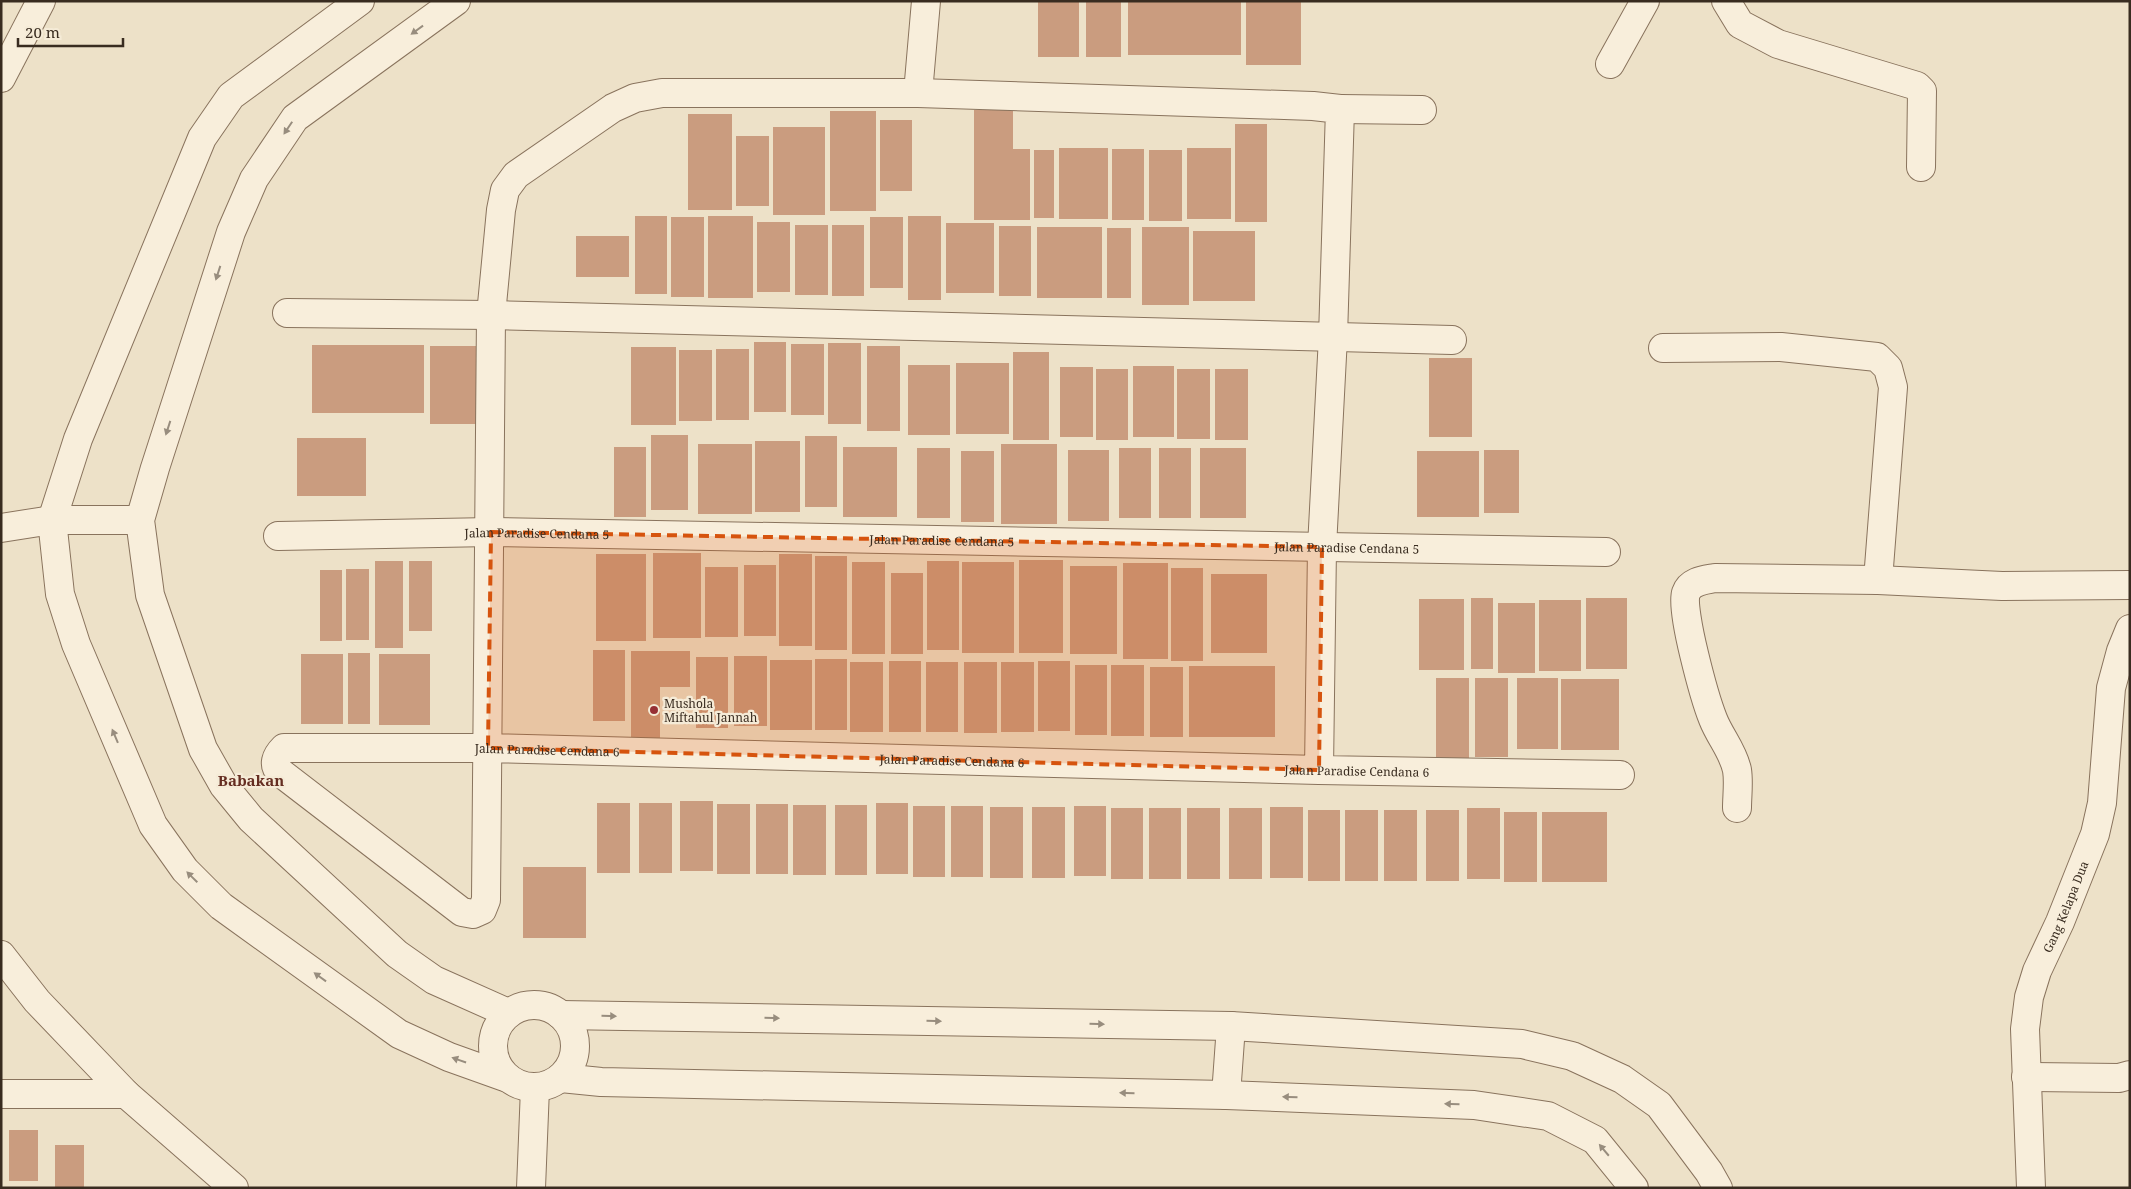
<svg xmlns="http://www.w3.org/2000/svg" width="2131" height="1189" viewBox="0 0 2131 1189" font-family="'Noto Serif',serif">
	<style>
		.building { fill: #ca9c7f }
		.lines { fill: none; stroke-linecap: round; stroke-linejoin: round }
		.street-casing { stroke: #89735d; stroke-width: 30 }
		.street { stroke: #f8eedb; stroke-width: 28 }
		.oneway { fill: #988d7e }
		.marked { fill: #d6540e; fill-opacity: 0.2; stroke: #d6540e; stroke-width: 4; stroke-dasharray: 10 6; stroke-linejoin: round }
		.poi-dot { fill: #962f34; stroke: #f5ebd7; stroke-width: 2 }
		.labels { text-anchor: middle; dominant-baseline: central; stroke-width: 4.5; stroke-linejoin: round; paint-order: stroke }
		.street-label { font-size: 12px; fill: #392c20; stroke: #f5ebd7 }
		.poi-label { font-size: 12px; fill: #392c20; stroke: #f5ebd7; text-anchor: start }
		.quarter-label { font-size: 15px; font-weight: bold; fill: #652d21; stroke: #f5ebd7 }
	</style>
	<rect width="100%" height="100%" fill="#ede1c8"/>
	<!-- building -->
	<g class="building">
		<rect x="1038" y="1" width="41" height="56"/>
		<rect x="1086" y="1" width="35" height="56"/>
		<rect x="1128" y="1" width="113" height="54"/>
		<rect x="1246" y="1" width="55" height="64"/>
		<polygon points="974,110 1013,110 1013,149 1030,149 1030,220 974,220"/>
		<rect x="830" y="111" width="46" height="100"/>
		<rect x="688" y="114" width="44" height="96"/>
		<rect x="880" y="120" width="32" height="71"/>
		<rect x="1235" y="124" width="32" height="98"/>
		<rect x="773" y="127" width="52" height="88"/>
		<rect x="736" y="136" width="33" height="70"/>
		<rect x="1059" y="148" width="49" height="71"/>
		<rect x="1187" y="148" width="44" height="71"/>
		<rect x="1112" y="149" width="32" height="71"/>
		<rect x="1034" y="150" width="20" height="68"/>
		<rect x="1149" y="150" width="33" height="71"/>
		<rect x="635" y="216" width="32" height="78"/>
		<rect x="708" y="216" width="45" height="82"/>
		<rect x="908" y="216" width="33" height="84"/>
		<rect x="671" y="217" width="33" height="80"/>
		<rect x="870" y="217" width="33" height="71"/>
		<rect x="757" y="222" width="33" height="70"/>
		<rect x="946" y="223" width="48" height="70"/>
		<rect x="795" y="225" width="33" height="70"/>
		<rect x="832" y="225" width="32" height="71"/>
		<rect x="999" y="226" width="32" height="70"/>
		<rect x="1037" y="227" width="65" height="71"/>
		<rect x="1142" y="227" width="47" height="78"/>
		<rect x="1107" y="228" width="24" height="70"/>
		<rect x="1193" y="231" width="62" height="70"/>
		<rect x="576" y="236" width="53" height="41"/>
		<rect x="754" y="342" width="32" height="70"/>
		<rect x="828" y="343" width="33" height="81"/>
		<rect x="791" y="344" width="33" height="71"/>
		<rect x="312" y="345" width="112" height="68"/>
		<rect x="430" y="346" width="56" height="78"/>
		<rect x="867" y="346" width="33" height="85"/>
		<rect x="631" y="347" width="45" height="78"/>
		<rect x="716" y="349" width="33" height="71"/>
		<rect x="679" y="350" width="33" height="71"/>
		<rect x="1013" y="352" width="36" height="88"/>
		<rect x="1429" y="358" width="43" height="79"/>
		<rect x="956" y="363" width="53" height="71"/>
		<rect x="908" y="365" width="42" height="70"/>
		<rect x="1133" y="366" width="41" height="71"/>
		<rect x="1060" y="367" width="33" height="70"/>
		<rect x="1096" y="369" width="32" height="71"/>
		<rect x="1177" y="369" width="33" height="70"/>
		<rect x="1215" y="369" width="33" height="71"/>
		<rect x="651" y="435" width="37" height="75"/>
		<rect x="805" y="436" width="32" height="71"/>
		<rect x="297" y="438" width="69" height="58"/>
		<rect x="755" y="441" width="45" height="71"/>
		<rect x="698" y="444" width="54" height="70"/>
		<rect x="1001" y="444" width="56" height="80"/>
		<rect x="614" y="447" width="32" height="70"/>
		<rect x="843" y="447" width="54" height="70"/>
		<rect x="917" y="448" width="33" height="70"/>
		<rect x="1119" y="448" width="32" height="70"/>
		<rect x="1159" y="448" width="32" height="70"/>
		<rect x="1200" y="448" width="46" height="70"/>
		<rect x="1068" y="450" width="41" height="71"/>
		<rect x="1484" y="450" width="35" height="63"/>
		<rect x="961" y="451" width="33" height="71"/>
		<rect x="1417" y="451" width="62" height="66"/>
		<rect x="653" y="553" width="48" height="85"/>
		<rect x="596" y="554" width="50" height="87"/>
		<rect x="779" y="554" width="33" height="92"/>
		<rect x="815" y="556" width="32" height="94"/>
		<rect x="1019" y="560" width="44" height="93"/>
		<rect x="375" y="561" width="28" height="87"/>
		<rect x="409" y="561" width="23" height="70"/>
		<rect x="927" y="561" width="32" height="89"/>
		<rect x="852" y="562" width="33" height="92"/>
		<rect x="962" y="562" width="52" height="91"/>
		<rect x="1123" y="563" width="45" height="96"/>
		<rect x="744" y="565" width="32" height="71"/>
		<rect x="1070" y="566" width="47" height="88"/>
		<rect x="705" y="567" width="33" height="70"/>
		<rect x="1171" y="568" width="32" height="93"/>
		<rect x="346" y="569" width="23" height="71"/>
		<rect x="320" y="570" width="22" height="71"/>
		<rect x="891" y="573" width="32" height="81"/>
		<rect x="1211" y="574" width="56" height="79"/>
		<rect x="1471" y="598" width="22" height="71"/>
		<rect x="1586" y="598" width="41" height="71"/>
		<rect x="1419" y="599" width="45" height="71"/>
		<rect x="1539" y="600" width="42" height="71"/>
		<rect x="1498" y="603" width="37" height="70"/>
		<rect x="593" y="650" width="32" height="71"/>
		<polygon points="631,651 690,651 690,687 660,687 660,742 631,742"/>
		<rect x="348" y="653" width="22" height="71"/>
		<rect x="301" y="654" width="42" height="70"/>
		<rect x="379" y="654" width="51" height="71"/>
		<rect x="734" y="656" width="33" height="70"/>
		<rect x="696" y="657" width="32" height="71"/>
		<rect x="815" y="659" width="32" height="71"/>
		<rect x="770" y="660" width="42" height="70"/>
		<rect x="889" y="661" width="32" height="71"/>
		<rect x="1038" y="661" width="32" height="70"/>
		<rect x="850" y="662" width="33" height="70"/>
		<rect x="926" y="662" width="32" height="70"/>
		<rect x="964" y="662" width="33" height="71"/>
		<rect x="1001" y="662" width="33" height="70"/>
		<rect x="1075" y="665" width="32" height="70"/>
		<rect x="1111" y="665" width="33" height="71"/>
		<rect x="1189" y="666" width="86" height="71"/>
		<rect x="1150" y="667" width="33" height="70"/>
		<rect x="1436" y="678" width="33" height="80"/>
		<rect x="1475" y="678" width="33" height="79"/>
		<rect x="1517" y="678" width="41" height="71"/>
		<rect x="1561" y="679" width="58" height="71"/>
		<rect x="680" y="801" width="33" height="70"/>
		<rect x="597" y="803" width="33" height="70"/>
		<rect x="639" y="803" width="33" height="70"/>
		<rect x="876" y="803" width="32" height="71"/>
		<rect x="717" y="804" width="33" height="70"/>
		<rect x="756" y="804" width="32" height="70"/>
		<rect x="793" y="805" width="33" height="70"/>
		<rect x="835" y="805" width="32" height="70"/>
		<rect x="913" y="806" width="32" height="71"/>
		<rect x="951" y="806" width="32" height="71"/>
		<rect x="1074" y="806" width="32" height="70"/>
		<rect x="990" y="807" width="33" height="71"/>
		<rect x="1032" y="807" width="33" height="71"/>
		<rect x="1270" y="807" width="33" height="71"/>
		<rect x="1111" y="808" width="32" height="71"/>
		<rect x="1149" y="808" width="32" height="71"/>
		<rect x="1187" y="808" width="33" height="71"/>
		<rect x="1229" y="808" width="33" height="71"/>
		<rect x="1467" y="808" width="33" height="71"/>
		<rect x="1308" y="810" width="32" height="71"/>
		<rect x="1345" y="810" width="33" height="71"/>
		<rect x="1384" y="810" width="33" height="71"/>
		<rect x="1426" y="810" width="33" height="71"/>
		<rect x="1504" y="812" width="33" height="70"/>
		<rect x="1542" y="812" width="65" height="70"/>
		<rect x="523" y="867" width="63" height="71"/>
		<rect x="9" y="1130" width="29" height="51"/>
		<rect x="55" y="1145" width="29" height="43"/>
	</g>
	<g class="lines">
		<!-- street casing -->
		<g class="street-casing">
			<g id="street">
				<polyline points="360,1 231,96 202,138 78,439 52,520 60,594 76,644 153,825 185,870 221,906 399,1034 449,1057 505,1077"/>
				<polyline points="456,1 295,118 254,179 231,232 155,468 140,520 150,595 203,749 224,786 251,819 397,954 434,980 508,1013"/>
				<polyline points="1726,1 1740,24 1778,44 1917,86 1922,91 1921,167"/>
				<polyline points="1610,64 1645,1"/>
				<polyline points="1,78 41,1"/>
				<polyline points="918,93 926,1"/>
				<polyline points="1340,109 1422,110"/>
				<polyline points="287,313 491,315 1452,340"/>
				<polyline points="1663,348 1781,347 1877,357 1888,368 1893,387 1878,580"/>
				<polyline points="1,528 52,520 140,520"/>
				<path id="s1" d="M278 536 491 532 1606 552"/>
				<path id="s2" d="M1319 770 1322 547 1333 337 1340 109 1313 106 918 93H662L635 98 613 108 516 175 505 190 501 210 491 315 486 900 482 910 473 914 462 912 281 773C272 765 276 756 284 748H488L1319 770 1620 775"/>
				<path d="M1737 808C1737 796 1739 782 1737 770 1733 751 1720 737 1713 719 1705 699 1680 610 1686 593 1690 581 1704 580 1715 578L1878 580 2002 586 2130 585"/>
				<polyline points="1,955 37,1001 126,1094"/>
				<circle cx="534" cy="1046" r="41"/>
				<polyline points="561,1015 1231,1026 1522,1044 1572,1056 1622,1079 1659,1105 1709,1172 1718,1188"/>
				<polyline points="2026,1077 2119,1078 2130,1075"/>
				<polyline points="561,1078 601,1082 1226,1095 1474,1105 1548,1116 1595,1140 1634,1188"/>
				<polyline points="1,1094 126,1094 234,1188"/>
				<polyline points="1226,1095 1231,1026"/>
				<polyline points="531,1188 535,1088"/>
				<path id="s3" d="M2031 1188 2025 1029 2029 997 2037 971 2060 922 2095 834 2102 803 2111 688 2121 651 2130 629"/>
			</g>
		</g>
		<!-- street -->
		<use href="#street" class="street"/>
	</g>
	<!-- one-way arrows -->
	<defs><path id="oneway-solid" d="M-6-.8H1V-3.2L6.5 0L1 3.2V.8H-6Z" transform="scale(1.25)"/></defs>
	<g class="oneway">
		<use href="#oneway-solid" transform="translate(417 30) rotate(144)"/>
		<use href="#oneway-solid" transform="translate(288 128) rotate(124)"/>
		<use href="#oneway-solid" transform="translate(218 273) rotate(108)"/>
		<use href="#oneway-solid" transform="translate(168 428) rotate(108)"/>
		<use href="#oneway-solid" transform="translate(115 736) rotate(-113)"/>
		<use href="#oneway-solid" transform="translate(192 877) rotate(-135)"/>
		<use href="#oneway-solid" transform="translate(320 977) rotate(-144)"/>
		<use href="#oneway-solid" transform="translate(609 1016) rotate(1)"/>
		<use href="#oneway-solid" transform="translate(772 1018) rotate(1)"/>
		<use href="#oneway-solid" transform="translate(934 1021) rotate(1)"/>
		<use href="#oneway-solid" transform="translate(1097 1024) rotate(1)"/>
		<use href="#oneway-solid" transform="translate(459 1060) rotate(-161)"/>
		<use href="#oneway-solid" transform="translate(1127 1093) rotate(-179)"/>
		<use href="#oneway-solid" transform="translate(1290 1097) rotate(-178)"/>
		<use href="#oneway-solid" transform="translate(1452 1104) rotate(-178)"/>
		<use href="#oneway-solid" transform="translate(1604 1150) rotate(-130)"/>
	</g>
	<!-- marked area -->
	<path class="marked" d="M491 532 1322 547 1319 770 488 748Z"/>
	<!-- markers -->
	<circle class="poi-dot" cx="654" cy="710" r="5"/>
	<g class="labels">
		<!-- street labels -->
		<g class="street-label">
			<text stroke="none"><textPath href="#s1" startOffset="259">Jalan Paradise Cendana 5</textPath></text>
			<text stroke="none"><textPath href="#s1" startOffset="664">Jalan Paradise Cendana 5</textPath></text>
			<text stroke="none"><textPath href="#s1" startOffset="1069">Jalan Paradise Cendana 5</textPath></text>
			<text stroke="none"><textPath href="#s2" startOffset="2791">Jalan Paradise Cendana 6</textPath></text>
			<text stroke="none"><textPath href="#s2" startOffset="3196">Jalan Paradise Cendana 6</textPath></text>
			<text stroke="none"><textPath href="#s2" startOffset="3601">Jalan Paradise Cendana 6</textPath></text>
			<text stroke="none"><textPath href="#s3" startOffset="289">Gang Kelapa Dua</textPath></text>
		</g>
		<!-- poi labels -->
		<g class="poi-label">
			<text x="664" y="703">Mushola<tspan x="664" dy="14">Miftahul Jannah</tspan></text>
		</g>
		<!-- quarter labels -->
		<g class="quarter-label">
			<text x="251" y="780">Babakan</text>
		</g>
	</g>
	<!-- border -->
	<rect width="2131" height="1189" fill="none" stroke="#392c20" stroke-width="5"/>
	<!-- scale -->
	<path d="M18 38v8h105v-8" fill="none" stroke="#392c20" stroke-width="2.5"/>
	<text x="25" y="38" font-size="15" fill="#392c20" stroke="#f5ebd7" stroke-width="4" paint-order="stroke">20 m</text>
</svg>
